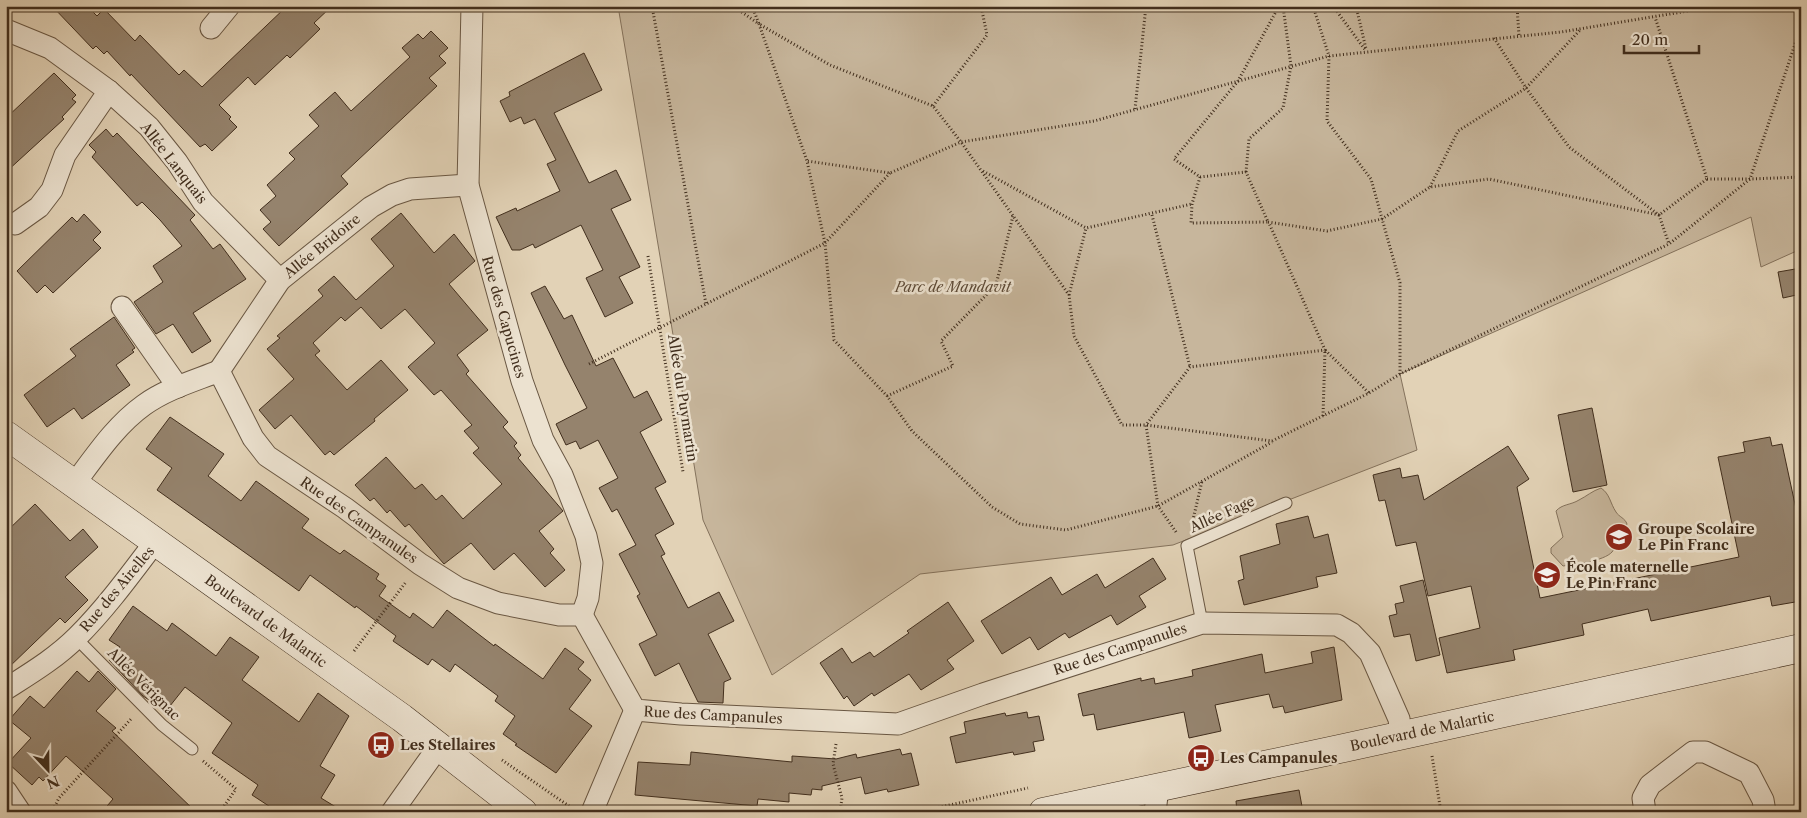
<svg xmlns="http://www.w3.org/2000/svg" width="1807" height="818" viewBox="0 0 1807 818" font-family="'Libre Caslon Text',serif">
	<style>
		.green { fill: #c7b69c; stroke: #84725c }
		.building { fill: #95836d; stroke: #412e1d }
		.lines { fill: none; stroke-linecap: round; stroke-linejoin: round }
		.lane-casing { stroke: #695743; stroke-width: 13 }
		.street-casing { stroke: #695743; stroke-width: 23 }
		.secondary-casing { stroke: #412e1d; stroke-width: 29 }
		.path { stroke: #412e1d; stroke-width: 3; stroke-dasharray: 1 2.5; stroke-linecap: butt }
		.lane { stroke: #ece2d0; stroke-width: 11 }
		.street { stroke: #ece2d0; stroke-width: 21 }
		.secondary { stroke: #ece2d0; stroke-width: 28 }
		.labels { text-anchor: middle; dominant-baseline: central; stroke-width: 5; stroke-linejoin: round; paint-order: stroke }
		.street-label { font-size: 14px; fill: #412e1d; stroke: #ece2d0 }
		.park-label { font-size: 14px; font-style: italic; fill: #5c4936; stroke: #ece2d0 }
		.poi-label { font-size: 14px; font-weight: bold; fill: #412e1d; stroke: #ece2d0; text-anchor: start }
	</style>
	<rect width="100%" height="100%" fill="#e2d2b6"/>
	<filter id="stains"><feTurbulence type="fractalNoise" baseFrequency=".004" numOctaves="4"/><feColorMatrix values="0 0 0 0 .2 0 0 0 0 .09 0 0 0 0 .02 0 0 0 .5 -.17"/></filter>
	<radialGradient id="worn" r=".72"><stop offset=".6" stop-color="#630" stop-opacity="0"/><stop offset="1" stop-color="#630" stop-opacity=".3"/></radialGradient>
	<!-- green -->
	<g class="green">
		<polygon points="618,6 1801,6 1801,249 1761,267 1751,217 1400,374 1417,450 1173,545 920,574 772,675 703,520 668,304"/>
		<path d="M1601 488C1610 494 1610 503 1616 512 1619 517 1625 518 1627 524 1623 532 1618 545 1612 552 1604 561 1576 564 1563 566L1551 553V548L1563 537 1556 511C1562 504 1571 505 1579 500 1587 496 1592 491 1601 488Z"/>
	</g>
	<!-- building -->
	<g class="building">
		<polygon points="52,6 87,6 97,16 104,9 135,41 140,35 179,75 184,70 202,87 287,6 332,6 314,23 320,29 290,58 287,55 255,85 248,77 219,105 231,117 229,119 237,127 212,151 205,144 200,147 131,74 130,76 107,51 104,54 96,46 93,49"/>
		<polygon points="431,31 448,48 439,56 446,63 429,78 437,86 341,176 348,184 279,246 263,229 271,222 260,210 276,196 267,185 295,159 289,153 319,126 309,115 335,92 351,111 410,57 402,48 418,34 423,39"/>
		<polygon points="584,53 602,90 554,113 589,183 616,170 631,200 611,209 640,267 619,277 633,303 605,317 586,278 603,270 581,225 535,248 533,244 520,250 512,250 496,217 516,208 517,211 560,191 547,164 556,160 535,119 524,124 521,117 510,122 500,101 510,96 509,92"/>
		<polygon points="54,73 76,95 72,99 76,102 62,117 64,119 6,172 6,118"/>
		<polygon points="106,129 113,137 117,133 195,215 190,220 213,249 220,244 246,279 193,313 211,341 192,353 173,324 156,334 134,302 163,282 153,266 182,246 160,220 142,202 137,206 92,157 96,152 89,145"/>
		<polygon points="401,213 434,253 454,234 475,261 449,284 488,330 457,355 469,371 466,374 508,422 503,427 517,443 514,446 521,455 518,458 563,511 539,531 554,549 550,553 565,570 545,587 514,553 494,570 471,543 444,564 409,524 405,527 390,510 387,513 374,498 370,501 355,485 386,457 415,489 422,484 436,500 442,495 463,519 502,484 473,453 479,448 464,431 472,425 441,390 434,395 408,367 435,343 405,309 381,329 361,307 345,321 341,317 313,343 320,351 315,355 347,390 381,360 408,390 374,419 375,421 334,455 330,451 325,455 291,415 275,429 259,410 294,379 267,349 280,338 277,336 323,296 318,290 334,276 356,300 394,266 371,239"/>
		<polygon points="84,214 101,232 93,240 101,248 53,293 45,285 37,293 17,271 72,217 77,222"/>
		<polygon points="1801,268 1801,294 1783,298 1778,272"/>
		<polygon points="545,286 564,319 572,315 596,366 613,358 634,398 647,391 662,420 640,432 666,482 655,488 674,524 655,535 665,554 661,556 688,608 719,592 734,621 708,634 731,679 724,682 723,703 698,702 679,663 655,676 639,644 657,635 637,596 640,594 619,554 636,545 617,509 612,512 599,488 618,478 598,440 580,449 576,441 566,445 556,424 587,408 565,365 531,293"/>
		<polygon points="114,317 135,348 132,350 134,352 116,365 130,385 82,419 74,408 47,427 24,395 76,356 70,349"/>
		<polygon points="1592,408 1607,485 1573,492 1558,415"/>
		<polygon points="170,417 224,454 208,476 241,501 256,481 309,519 302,528 340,554 344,550 379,574 376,579 386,586 379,596 410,618 413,613 433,628 447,610 494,646 495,644 543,679 565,648 584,662 578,669 591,680 569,709 592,726 556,773 515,745 517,744 503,734 515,716 495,701 498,696 455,664 450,672 432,659 428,665 393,641 396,636 356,606 355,608 310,575 299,591 157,490 172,468 146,449"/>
		<polygon points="1770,437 1772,446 1782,444 1801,532 1801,601 1772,606 1770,596 1651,621 1648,609 1582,624 1584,635 1513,650 1515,660 1447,673 1439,638 1480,628 1471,586 1428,596 1416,542 1396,546 1385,500 1379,501 1373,475 1400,468 1402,478 1418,475 1424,500 1508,446 1529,479 1517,487 1540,598 1739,557 1718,457 1745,452 1743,442"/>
		<polygon points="35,504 70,541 83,529 98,547 65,577 88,600 65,623 60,618 6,670 6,532"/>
		<polygon points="1308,516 1314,538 1328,534 1337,573 1316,577 1318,587 1244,605 1238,581 1244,579 1240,556 1280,544 1276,524"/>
		<polygon points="1153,558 1166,579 1139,596 1146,607 1117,625 1111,615 1069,638 1065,633 1038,650 1030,637 1002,654 981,621 1051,577 1062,595 1097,574 1105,588"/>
		<polygon points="1423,580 1440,655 1416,661 1410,634 1394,637 1389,616 1397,614 1395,604 1404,602 1400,586"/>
		<polygon points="948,602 974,641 947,660 954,669 921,690 909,674 874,696 872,693 854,706 847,696 844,699 820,663 842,648 852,663 870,652 874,657 909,633 907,631"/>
		<polygon points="133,606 167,631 172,623 216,656 230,637 259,657 242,680 299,722 318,693 349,716 320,766 335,775 321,798 344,812 278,812 252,795 258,785 212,753 232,723 185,687 166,711 143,696 109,660 120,647 109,640"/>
		<polygon points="1334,647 1342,700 1285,713 1283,706 1273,708 1269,694 1215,705 1221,731 1189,738 1184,712 1097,730 1094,714 1083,716 1078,694 1141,678 1141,681 1154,678 1155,684 1193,676 1192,670 1262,654 1265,673 1313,663 1311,652"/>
		<polygon points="77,671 89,682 98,671 116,689 96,711 116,728 112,731 196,812 102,812 113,799 66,756 43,781 39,777 32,785 8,763 31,738 9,720 30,696 44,708"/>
		<polygon points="1027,712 1028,718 1039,716 1044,740 1033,742 1035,751 1014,755 1013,752 956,763 950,737 966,733 964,722 1005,713 1006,716"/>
		<polygon points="900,749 902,755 911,753 919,785 888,792 887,789 865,794 861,777 822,786 822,790 812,789 811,795 789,793 789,802 758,799 757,806 635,795 638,762 690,765 691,752 792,762 792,756 836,759 856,754 857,758"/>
		<polygon points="1299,790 1303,812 1237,812 1236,801"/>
	</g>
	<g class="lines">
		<!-- lane casing -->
		<g class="lane-casing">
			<g id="lane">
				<polyline points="1202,623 1187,546 1286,503"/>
				<polyline points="76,638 162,725 192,749"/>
			</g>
		</g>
		<!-- street casing -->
		<g class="street-casing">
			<g id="street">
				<polyline points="472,6 468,185 522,381 543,440 562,475 586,536 592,563 588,598 582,615"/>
				<polyline points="211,28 229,6"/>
				<polyline points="6,30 50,48 109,91 149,127 177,162 203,202 280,280"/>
				<polyline points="15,224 39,207 52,190 65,155 109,91"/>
				<polyline points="122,307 178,387"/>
				<polyline points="219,371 280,280 371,207 392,195 410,189 468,185"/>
				<path d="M75 483C96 455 116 425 144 405 166 389 194 381 219 371L253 438 267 456 345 508 420 564 458 588 498 603 559 615H582L635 710 681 714 898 724 983 694 1202 623 1337 625 1351 633 1370 653 1399 719 1401 734"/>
				<path d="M6 689C31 673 56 658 77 637 106 608 130 575 155 542"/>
				<polyline points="6,791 20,812"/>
				<polyline points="392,812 439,746"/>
				<polyline points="592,812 635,710"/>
				<polyline points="1155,812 1158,788"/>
				<polyline points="1645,812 1643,798 1650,785 1693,752 1705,752 1749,773 1763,800 1765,812"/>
			</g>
		</g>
		<!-- secondary casing -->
		<g class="secondary-casing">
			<g id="secondary">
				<polyline points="6,435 402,718 523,812"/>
				<polyline points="1043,812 1344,748 1801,648"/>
			</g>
		</g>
		<!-- path -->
		<g class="path">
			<polyline points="652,6 706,304"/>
			<polyline points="733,6 759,24 807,161"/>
			<polyline points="752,6 759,24 830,65 933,106 961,142 1069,295 1074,336 1122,425 1146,425 1272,441 1369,393 1400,374 1669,244 1750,179 1801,26"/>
			<polyline points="1313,6 1329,56 1327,121 1371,179 1400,283 1400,374"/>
			<polyline points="1333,6 1366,51"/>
			<polyline points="1356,6 1366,49"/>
			<polyline points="1517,6 1519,36"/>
			<polyline points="1494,38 1526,88 1569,147 1659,215 1669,244"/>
			<polyline points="933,106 987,35 981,6"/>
			<polyline points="1135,109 1146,6"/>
			<polyline points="983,171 1086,228 1192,204"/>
			<polyline points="1246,172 1249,139 1283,108 1291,66 1283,6"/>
			<polyline points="890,173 825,243 834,340 887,396 912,431 992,507 1020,524 1066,530 1158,506 1272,442"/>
			<polyline points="1200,177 1192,204 1191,223 1268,222 1246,172 1200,177 1174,159 1238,81 1279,6"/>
			<polyline points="1707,179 1750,179 1801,177"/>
			<polyline points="1430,187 1458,131 1526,88 1581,29"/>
			<polyline points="1152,215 1190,367"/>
			<polyline points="1268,222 1327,231 1382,219 1430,187 1489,179 1659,215 1707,179 1655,17"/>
			<polyline points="648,256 683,472"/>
			<polyline points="1069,295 1086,228"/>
			<polyline points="589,364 825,243 807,161 890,173 961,142 1094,121 1329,56 1561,32 1718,6"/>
			<polyline points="887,396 953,366 941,341 996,285 1013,216"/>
			<polyline points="1323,416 1325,350 1369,393"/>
			<polyline points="1192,524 1202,481"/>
			<polyline points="1176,532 1158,506 1146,425 1190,367 1325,350 1269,223"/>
			<polyline points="354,651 406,582"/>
			<polyline points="836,744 833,764 842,798 840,812"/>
			<polyline points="1432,756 1441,812"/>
			<polyline points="502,760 569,806"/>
			<polyline points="203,761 236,789 220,812"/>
			<polyline points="41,810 58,812"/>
			<polyline points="53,810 59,798 131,719"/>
			<polyline points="918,812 1028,788"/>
		</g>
		<!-- lane -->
		<use href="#lane" class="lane"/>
		<!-- street -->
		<use href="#street" class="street"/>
		<!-- secondary -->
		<use href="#secondary" class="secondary"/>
	</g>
	<!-- icons -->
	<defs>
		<g id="school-disc" transform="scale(1.4375)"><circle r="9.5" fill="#8f2418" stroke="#ece2d0"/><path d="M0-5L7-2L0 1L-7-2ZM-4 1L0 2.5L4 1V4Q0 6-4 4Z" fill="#fff"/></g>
		<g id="bus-disc" transform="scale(1.4375)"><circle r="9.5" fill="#8f2418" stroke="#ece2d0"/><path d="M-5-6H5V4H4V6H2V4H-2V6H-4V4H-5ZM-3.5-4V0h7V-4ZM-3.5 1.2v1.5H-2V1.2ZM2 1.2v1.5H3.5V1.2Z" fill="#fff"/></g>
	</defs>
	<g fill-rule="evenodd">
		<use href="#school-disc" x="1619" y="537"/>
		<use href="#school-disc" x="1547" y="575"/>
		<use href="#bus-disc" x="381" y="745"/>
		<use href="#bus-disc" x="1201" y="758"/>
	</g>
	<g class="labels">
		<!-- street labels -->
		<g class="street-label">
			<text transform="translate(174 163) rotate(52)">Allée Lanquais</text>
			<text transform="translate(322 246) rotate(-39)">Allée Bridoire</text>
			<text transform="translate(504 317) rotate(74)">Rue des Capucines</text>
			<text transform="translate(683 398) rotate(81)">Allée du Puymartin</text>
			<text transform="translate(1222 514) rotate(-24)">Allée Fage</text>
			<text transform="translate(359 520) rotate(35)">Rue des Campanules</text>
			<text transform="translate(117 589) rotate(-50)">Rue des Airelles</text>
			<text transform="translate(266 621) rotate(36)">Boulevard de Malartic</text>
			<text transform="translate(1120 649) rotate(-18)">Rue des Campanules</text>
			<text transform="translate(144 684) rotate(45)">Allée Vérignac</text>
			<text transform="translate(713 715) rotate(3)">Rue des Campanules</text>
			<text transform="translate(1422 731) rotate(-12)">Boulevard de Malartic</text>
		</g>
		<!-- park labels -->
		<g class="park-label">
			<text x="953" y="287">Parc de Mandavit</text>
		</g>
		<!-- poi labels -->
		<g class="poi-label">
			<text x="1638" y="529">Groupe Scolaire<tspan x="1638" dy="16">Le Pin Franc</tspan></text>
			<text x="1566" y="567">École maternelle<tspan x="1566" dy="16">Le Pin Franc</tspan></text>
			<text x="400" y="745">Les Stellaires</text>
			<text x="1220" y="758">Les Campanules</text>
		</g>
	</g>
	<!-- margin -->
	<rect width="1807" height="818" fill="none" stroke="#e2d2b6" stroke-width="25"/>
	<rect x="8" y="8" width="1792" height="803" fill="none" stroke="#412e1d" stroke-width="2.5"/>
	<rect x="12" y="12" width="1782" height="793" fill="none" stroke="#412e1d"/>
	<!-- north arrow -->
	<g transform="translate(48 770) rotate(158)" stroke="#ece2d0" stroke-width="4" paint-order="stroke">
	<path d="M0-4L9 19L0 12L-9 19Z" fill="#412e1d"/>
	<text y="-8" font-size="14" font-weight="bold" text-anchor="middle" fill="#412e1d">N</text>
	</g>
	<!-- scale -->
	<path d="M1624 45v8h75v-8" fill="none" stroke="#412e1d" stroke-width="2.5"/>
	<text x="1632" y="45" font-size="15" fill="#412e1d" stroke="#ece2d0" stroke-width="4" paint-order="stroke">20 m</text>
	<rect width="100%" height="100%" filter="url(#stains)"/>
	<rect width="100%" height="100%" fill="url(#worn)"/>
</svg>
